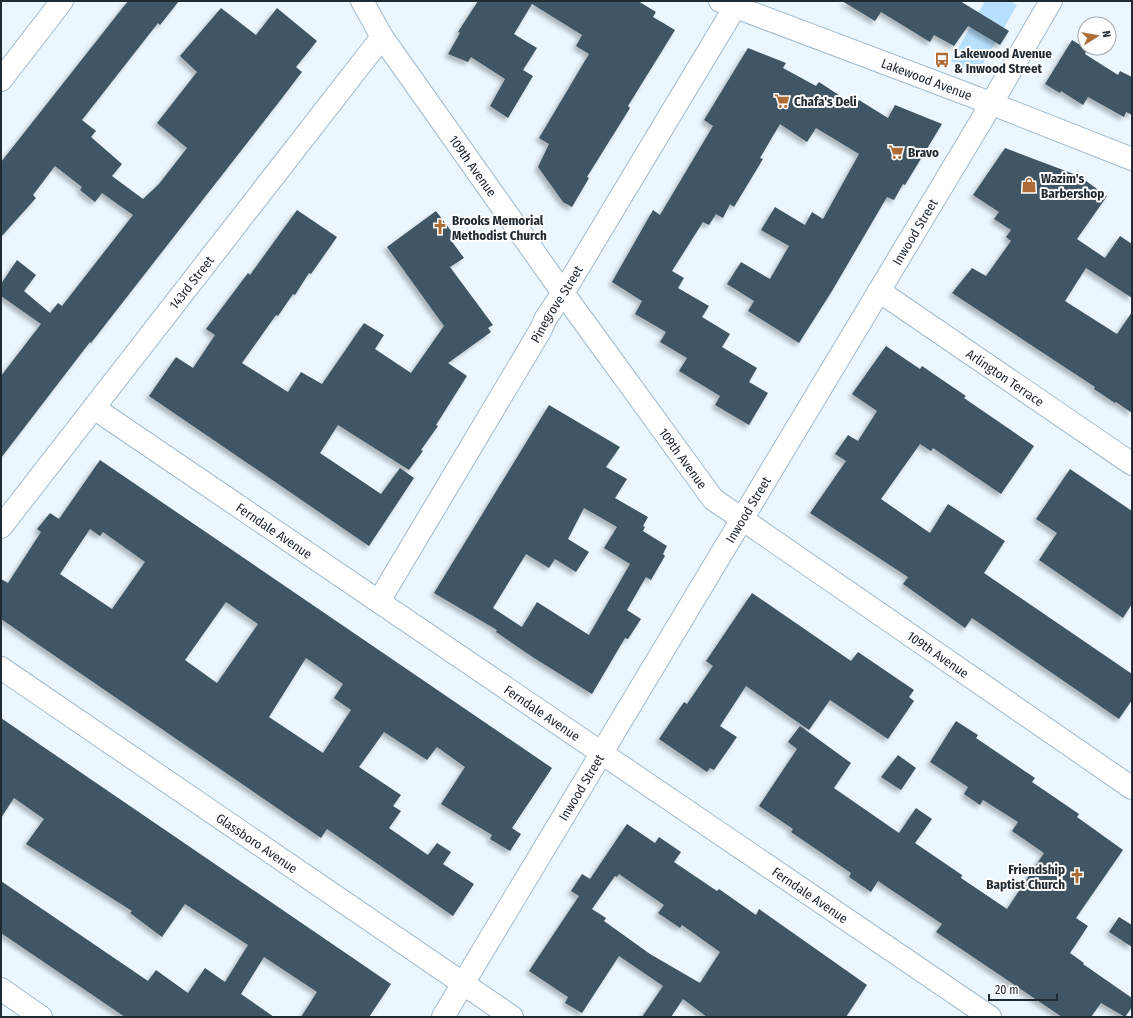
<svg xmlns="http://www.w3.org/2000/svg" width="1133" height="1018" viewBox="0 0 1133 1018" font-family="'Fira Sans Condensed',sans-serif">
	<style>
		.green { fill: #b7e0fe }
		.building { fill: #3f5665; fill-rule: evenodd; filter: url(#shadow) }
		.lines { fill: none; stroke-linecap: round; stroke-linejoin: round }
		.minor-casing { stroke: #a0bacc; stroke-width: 24 }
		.minor { stroke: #fff; stroke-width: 22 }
		.labels { text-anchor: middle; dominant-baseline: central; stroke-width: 4; stroke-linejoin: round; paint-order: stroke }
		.poi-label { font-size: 13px; font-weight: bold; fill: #202a32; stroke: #fff; text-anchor: start }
		.street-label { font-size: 13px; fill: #202a32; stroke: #fff }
	</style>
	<defs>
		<filter id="shadow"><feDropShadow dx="-3.5" dy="3.5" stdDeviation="2" flood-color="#0004"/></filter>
	</defs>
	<rect width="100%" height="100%" fill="#ebf6fe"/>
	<!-- green -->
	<polygon class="green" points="985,1 1010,1 1017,5 976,76 951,61"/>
	<!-- building -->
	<g class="building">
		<polygon points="128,1 179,1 160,25 158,23 82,120 96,131 91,137 122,164 112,176 143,199 159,184 187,148 157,123 197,72 180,56 221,8 256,35 277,8 317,41 296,67 302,72 279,102 91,343 90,342 1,458 1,376 41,324 1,296 1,284 17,260 36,275 24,291 50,313 58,303 62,306 133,215 102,193 95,202 80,190 82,187 55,166 33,195 36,198 1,237 1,162"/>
		<polygon points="478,1 638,1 656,12 653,17 675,30 628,106 630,108 587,177 589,178 572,207 563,202 538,167 549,144 539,138 589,54 576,46 582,35 532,4 514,34 537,48 523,70 533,76 508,118 490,106 505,79 471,57 468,62 448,54 460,33 458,32"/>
		<polygon points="842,1 960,1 1009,31 1000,45 968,26 954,46 934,35 930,42 881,12 875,21"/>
		<polygon points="1072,40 1087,49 1085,54 1118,75 1120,71 1132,77 1132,115 1126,112 1124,117 1088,97 1083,105 1061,91 1060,93 1045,84"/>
		<polygon points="748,48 786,63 783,68 816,86 819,82 845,99 846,98 857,104 859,100 888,118 895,105 942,124 905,185 903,184 894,200 887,197 832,291 799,343 748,311 754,301 727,284 741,262 770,279 789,246 761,230 775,207 805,225 812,212 823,219 859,154 816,128 807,142 780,124 760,158 763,159 734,207 730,204 723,218 716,214 709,225 703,222 672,271 684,278 678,288 709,306 702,317 730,334 722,347 757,368 749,382 768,393 749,425 715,405 720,396 679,371 687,358 660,342 666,332 635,314 642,301 612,282 653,210 660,215 713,126 704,120"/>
		<polygon points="1005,148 1079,176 1107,196 1077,239 1105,258 1120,236 1132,244 1132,298 1086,268 1065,301 1117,334 1132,312 1132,413 1116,402 1115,403 1094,389 1095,387 952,293 972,268 986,276 1011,241 1006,237 1011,230 994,219 999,212 973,195"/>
		<polygon points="297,210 337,237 311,274 309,273 295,295 293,294 278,316 276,315 242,363 288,392 301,372 322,384 364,323 384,335 375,349 411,373 444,326 387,247 436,211 455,236 450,239 464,258 450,267 493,325 488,328 491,332 448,363 467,376 436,425 438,426 421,450 423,451 409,470 338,425 320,453 381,494 400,468 414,478 369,546 149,396 176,357 193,368 215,335 206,329 248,273 250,275"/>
		<polygon points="886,346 920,369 922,366 938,377 966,396 964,398 1034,446 1001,494 933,448 931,451 920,444 881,499 930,533 948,504 1005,541 984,573 1132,674 1132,700 1119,719 972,618 965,628 903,584 908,577 810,513 846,461 835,454 848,435 858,441 877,411 852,394"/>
		<path d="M549 405 620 447 606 467 627 479 615 498 648 517 643 526 645 527 643 531 667 546 663 554 665 556 651 580 646 577 627 610 641 619 628 639 625 638 592 694 534 658 496 632 497 630 434 593ZM584 508 617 527 604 548 630 564 589 635 537 602 522 627 493 608 526 554 549 568 555 559 576 572 589 552 568 539Z"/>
		<path d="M100 460 552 768 512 828 521 834 510 851 490 839 492 835 441 804 465 767 437 747 427 760 384 732 359 767 401 795 393 806 401 811 389 828 428 855 437 843 451 852 443 864 474 884 453 916 327 829 321 838 1 619V579L8 583 41 532 37 529 50 513 59 519ZM90 529 100 536 103 532 145 562 112 609 60 574ZM226 602 258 624 217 683 185 660ZM306 658 343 684 334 698 351 710 323 753 269 717Z"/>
		<polygon points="1070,469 1132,511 1132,604 1123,618 1039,560 1057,533 1036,519"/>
		<polygon points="752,593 851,661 858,652 914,690 909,697 914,701 888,739 830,700 809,730 746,686 720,726 737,737 714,770 710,768 707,772 659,739 684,702 687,704 713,666 706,661"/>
		<polygon points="1,718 391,984 369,1017 301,1017 317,992 264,957 241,994 274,1017 125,1017 1,933 1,881 148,981 156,970 188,993 205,968 225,982 248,945 185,904 162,937 130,913 132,911 26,844 44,819 14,798 1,818"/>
		<polygon points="956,721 978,735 976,738 1035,778 1032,782 1079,814 1077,817 1123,850 1076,918 1088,926 1070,953 1084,963 1083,964 1132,998 1132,1007 1125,1017 1101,1003 1091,1017 1062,1017 936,932 942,924 878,881 871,892 849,877 851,873 791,832 793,829 759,806 797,749 788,742 800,726 851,763 834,788 899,833 916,808 932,819 915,843 962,875 961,878 1007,909 1044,853 1012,831 1018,822 983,800 980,805 964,794 968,787 930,762"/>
		<polygon points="898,755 916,768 901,790 881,777"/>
		<path d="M627 824 655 843 659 837 681 852 674 862 717 891 719 889 756 915 759 909 867 985 846 1017H707L683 999 671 1017H642L663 986 619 956 582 1013 565 1003 568 997 529 971 579 896 571 891 582 874 590 879ZM619 874 664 905 658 913 680 928 682 925 720 952 700 983 650 954 604 921 606 918 592 909 615 876 617 877Z"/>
		<polygon points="1119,917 1132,925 1132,947 1109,932"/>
	</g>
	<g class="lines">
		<!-- minor casing -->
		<g class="minor-casing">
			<g id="minor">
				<path id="s1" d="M362 1 382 37 563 293 713 499 1132 788"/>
				<path id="s2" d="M720 1 972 96 1132 159"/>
				<polyline points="1,80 62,1"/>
				<path id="s3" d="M879 291 1132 464"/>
				<path id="s4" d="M94 408 990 1017"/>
				<path id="s5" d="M1 527 382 37"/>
				<path id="s6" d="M379 601 540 331 546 318 563 293 735 7"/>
				<path id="s7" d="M1 668 512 1017"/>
				<polyline points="1,989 41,1017"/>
				<path id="s8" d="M443 1017 980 123 1051 1"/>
			</g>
		</g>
		<!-- minor -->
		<use href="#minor" class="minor"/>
	</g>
	<!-- icons -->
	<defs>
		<g id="bus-bare" transform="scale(1.2)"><path d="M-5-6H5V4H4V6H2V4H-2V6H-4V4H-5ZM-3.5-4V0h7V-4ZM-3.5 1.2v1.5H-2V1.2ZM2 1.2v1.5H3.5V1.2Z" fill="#ad6c35" stroke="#fff" stroke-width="2.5" paint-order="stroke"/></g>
		<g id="supermarket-bare" transform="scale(1.2)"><path d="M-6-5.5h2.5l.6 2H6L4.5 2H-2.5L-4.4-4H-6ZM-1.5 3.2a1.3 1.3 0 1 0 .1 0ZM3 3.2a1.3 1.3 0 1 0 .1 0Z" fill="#ad6c35" stroke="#fff" stroke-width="2.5" paint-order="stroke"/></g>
		<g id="shop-bare" transform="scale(1.2)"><path d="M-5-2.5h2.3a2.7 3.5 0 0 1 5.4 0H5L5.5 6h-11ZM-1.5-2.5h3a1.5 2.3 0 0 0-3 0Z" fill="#ad6c35" stroke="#fff" stroke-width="2.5" paint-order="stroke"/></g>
		<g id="church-bare" transform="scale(1.2)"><path d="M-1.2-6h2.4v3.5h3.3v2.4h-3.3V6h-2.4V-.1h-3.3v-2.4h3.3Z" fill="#ad6c35" stroke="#fff" stroke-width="2.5" paint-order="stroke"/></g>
	</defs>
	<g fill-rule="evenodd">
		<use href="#bus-bare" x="942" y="60"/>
		<use href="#supermarket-bare" x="782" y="101"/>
		<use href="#supermarket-bare" x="896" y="152"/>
		<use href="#shop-bare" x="1029" y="185"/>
		<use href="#church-bare" x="440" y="227"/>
		<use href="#church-bare" x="1077" y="876"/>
	</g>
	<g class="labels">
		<!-- poi labels -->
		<g class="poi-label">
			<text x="954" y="53">Lakewood Avenue<tspan x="954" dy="15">&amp; Inwood Street</tspan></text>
			<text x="794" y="101">Chafa's Deli</text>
			<text x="908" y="152">Bravo</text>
			<text x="1041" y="178">Wazim's<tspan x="1041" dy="15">Barbershop</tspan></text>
			<text x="452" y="220">Brooks Memorial<tspan x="452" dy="15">Methodist Church</tspan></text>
			<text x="1065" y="869" text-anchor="end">Friendship<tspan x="1065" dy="15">Baptist Church</tspan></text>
		</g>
		<!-- street labels -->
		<g class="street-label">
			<text stroke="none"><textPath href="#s2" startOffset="221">Lakewood Avenue</textPath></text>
			<text stroke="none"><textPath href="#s1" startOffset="199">109th Avenue</textPath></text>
			<text stroke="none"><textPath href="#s8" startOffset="916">Inwood Street</textPath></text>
			<text stroke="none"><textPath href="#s5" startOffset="310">143rd Street</textPath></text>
			<text stroke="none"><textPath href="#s6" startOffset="346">Pinegrove Street</textPath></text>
			<text stroke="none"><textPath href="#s3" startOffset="153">Arlington Terrace</textPath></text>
			<text stroke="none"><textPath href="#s1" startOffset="559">109th Avenue</textPath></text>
			<text stroke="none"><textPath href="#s8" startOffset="592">Inwood Street</textPath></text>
			<text stroke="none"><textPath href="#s4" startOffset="218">Ferndale Avenue</textPath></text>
			<text stroke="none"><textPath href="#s1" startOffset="883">109th Avenue</textPath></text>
			<text stroke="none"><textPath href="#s4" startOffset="542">Ferndale Avenue</textPath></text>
			<text stroke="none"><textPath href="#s8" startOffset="268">Inwood Street</textPath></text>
			<text stroke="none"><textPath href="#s7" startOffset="310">Glassboro Avenue</textPath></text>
			<text stroke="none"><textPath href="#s4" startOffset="866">Ferndale Avenue</textPath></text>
		</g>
	</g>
	<!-- border -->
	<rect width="1133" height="1018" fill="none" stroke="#202a32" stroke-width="4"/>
	<!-- north arrow -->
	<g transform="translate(1097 36) rotate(79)"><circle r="19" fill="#ffffff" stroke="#a6aaad"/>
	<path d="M0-3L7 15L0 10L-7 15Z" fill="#ad6c35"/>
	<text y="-6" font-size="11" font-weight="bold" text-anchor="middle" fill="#202a32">N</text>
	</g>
	<!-- scale -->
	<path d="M989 994v6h68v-6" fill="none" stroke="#202a32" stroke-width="2"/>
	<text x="995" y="994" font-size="12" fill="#202a32" stroke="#ffffff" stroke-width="3" paint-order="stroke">20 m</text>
</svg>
